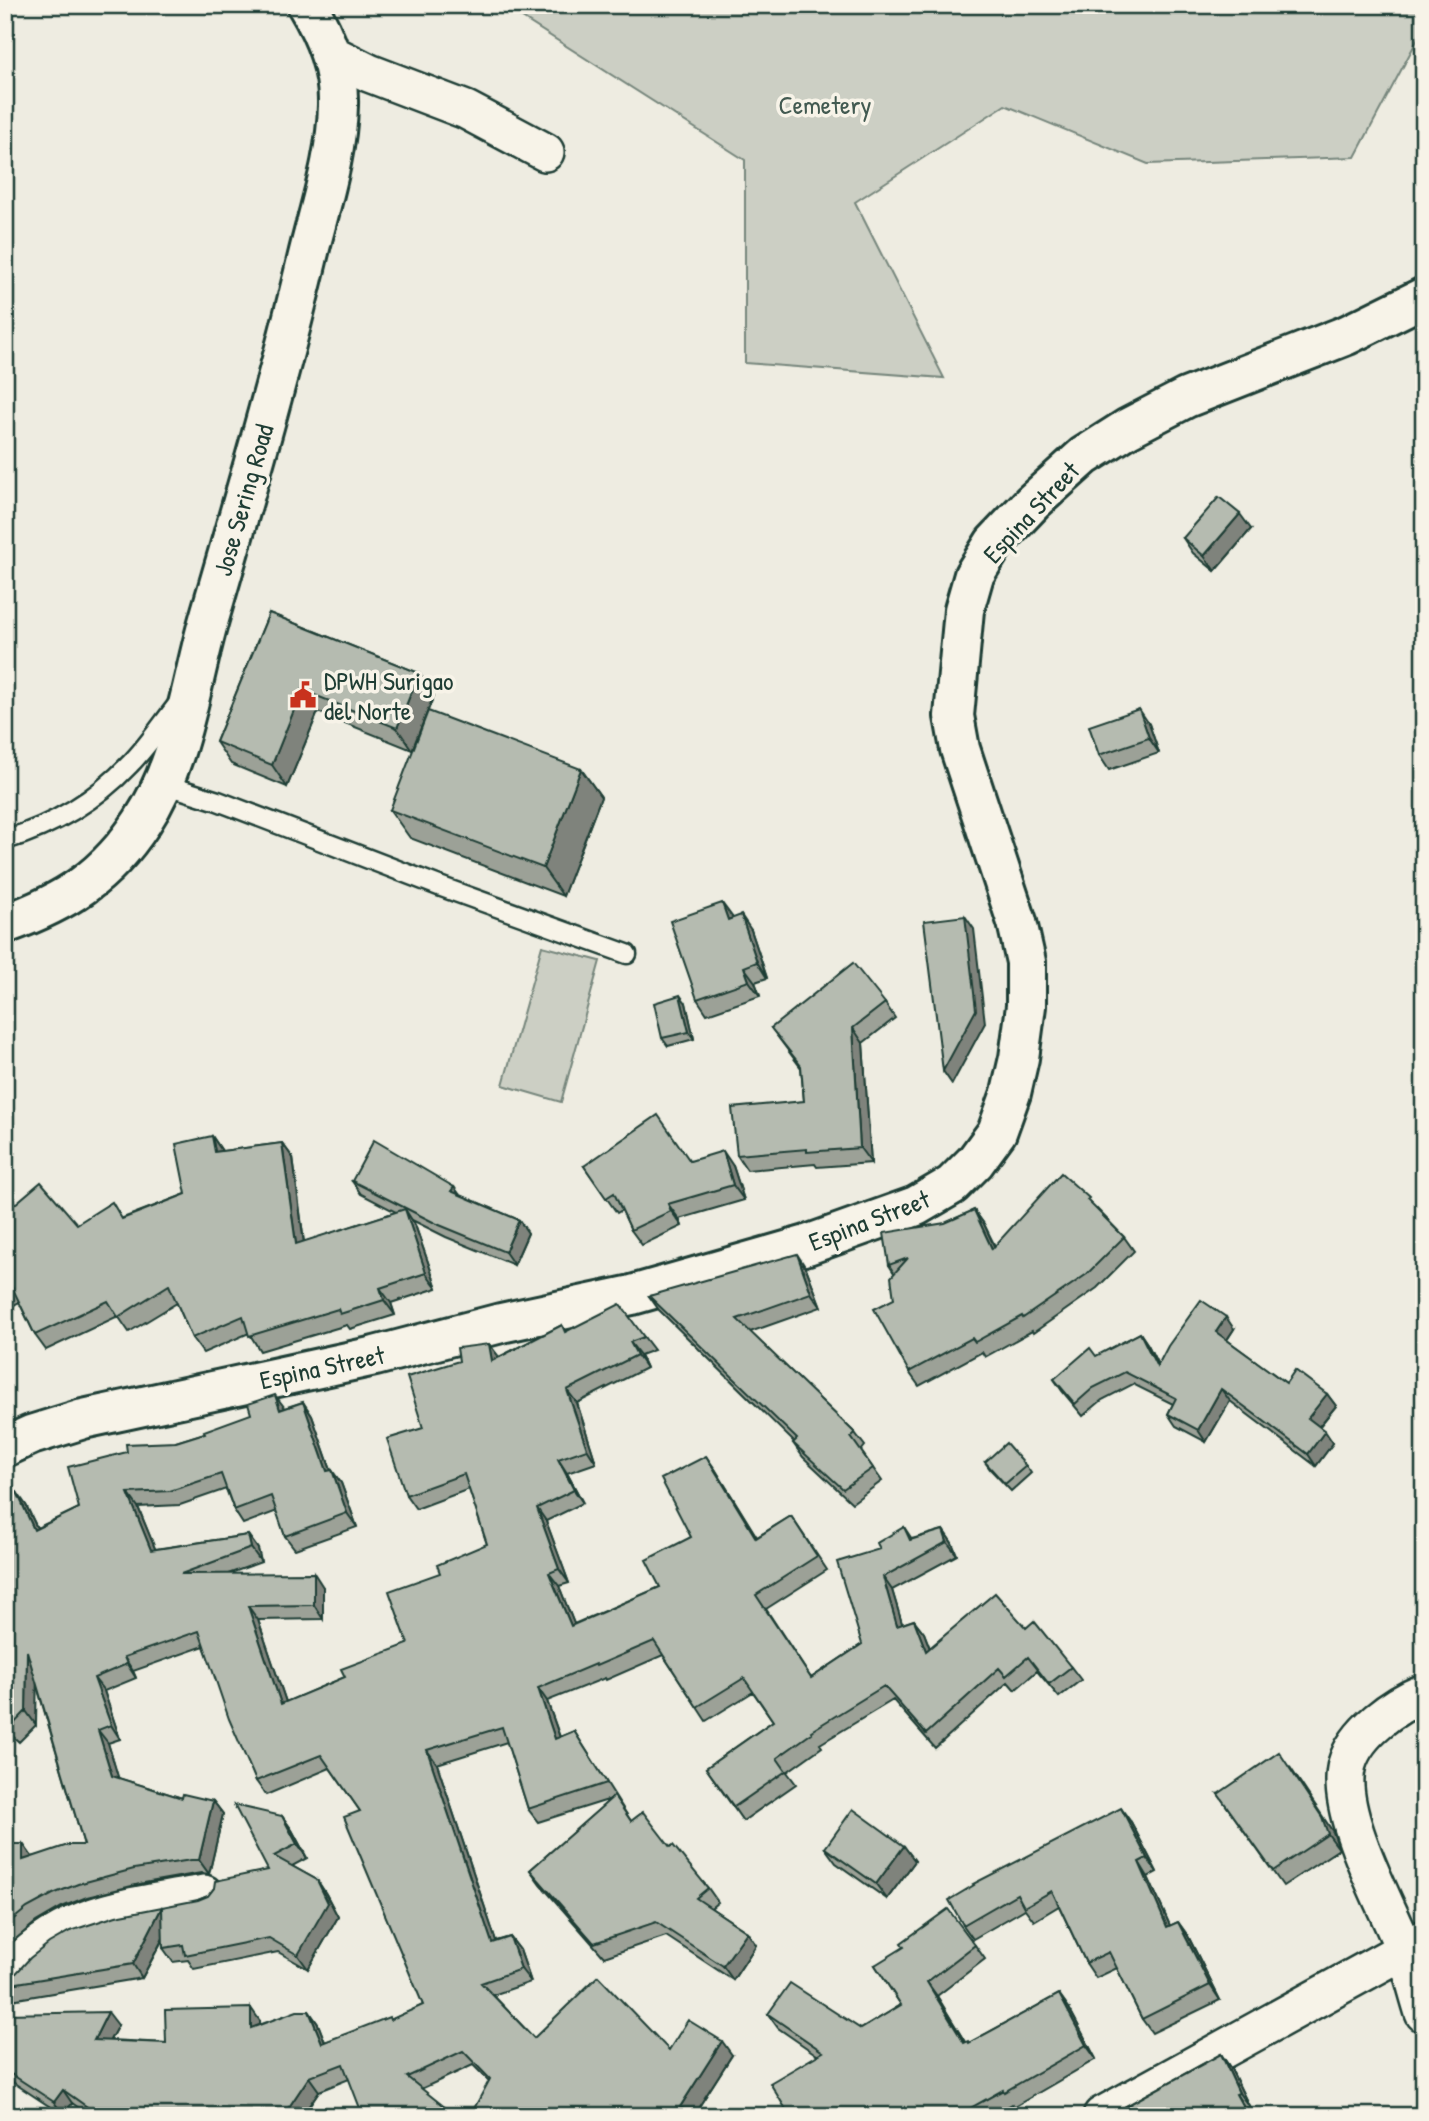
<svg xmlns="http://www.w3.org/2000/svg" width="1429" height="2121" viewBox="0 0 1429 2121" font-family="'Patrick Hand',sans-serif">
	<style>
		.green { fill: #cccfc4; stroke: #76867c; stroke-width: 2 }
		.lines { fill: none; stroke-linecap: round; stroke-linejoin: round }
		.lane-casing { stroke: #1f3d34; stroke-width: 23 }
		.street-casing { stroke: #1f3d34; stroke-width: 42 }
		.secondary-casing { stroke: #1f3d34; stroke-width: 44 }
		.primary-casing { stroke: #1f3d34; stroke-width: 44 }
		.lane { stroke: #f7f3e8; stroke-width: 18 }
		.street { stroke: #f7f3e8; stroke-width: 37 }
		.secondary { stroke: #f7f3e8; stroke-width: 38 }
		.primary { stroke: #f7f3e8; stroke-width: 38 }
		.wall { fill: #9ca197; stroke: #1f3d34; stroke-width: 2 }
		.shaded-wall { fill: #7f837b; stroke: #1f3d34; stroke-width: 2 }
		.building { fill: #b5bbb0; stroke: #1f3d34; stroke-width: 2 }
		.labels { text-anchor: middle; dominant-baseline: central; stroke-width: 7; stroke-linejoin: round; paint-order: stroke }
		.park-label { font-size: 26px; fill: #425a51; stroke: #f7f3e8 }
		.street-label { font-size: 26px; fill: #1f3d34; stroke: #f7f3e8 }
		.poi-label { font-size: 26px; fill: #1f3d34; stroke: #f7f3e8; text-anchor: start }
	</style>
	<rect width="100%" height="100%" fill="#eeece1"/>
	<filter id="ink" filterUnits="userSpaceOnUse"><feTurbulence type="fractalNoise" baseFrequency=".0143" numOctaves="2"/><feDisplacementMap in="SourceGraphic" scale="14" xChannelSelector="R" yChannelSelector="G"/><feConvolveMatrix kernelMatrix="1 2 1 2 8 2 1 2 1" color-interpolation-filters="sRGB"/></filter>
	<g filter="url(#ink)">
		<!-- green -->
		<g class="green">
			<polygon points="502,5 1424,5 1424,27 1355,157 1148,164 1005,105 855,202 944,378 745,363 745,160"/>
			<polygon points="542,946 600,961 561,1102 503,1085"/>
		</g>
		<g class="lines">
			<!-- lane casing -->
			<g class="lane-casing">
				<g id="lane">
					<polyline points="164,784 218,801 439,886 627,954"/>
					<path d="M5 840C52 826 96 800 130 764 148 746 162 724 178 704"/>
				</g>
			</g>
			<!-- street casing -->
			<g class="street-casing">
				<g id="street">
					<polyline points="331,54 369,73 466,110 545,152"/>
					<path d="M1424 1693C1395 1705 1356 1732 1347 1764 1334 1811 1385 1901 1403 1946 1412 1968 1417 1991 1424 2013"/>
					<path d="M5 1979C56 1913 128 1907 204 1894"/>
					<polyline points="1102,2116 1424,1939"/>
				</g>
			</g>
			<!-- secondary casing -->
			<g class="secondary-casing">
				<path id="secondary" d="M5 924C66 902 106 877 142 822 184 758 190 683 211 612 245 495 279 378 307 260 319 209 337 157 338 105 339 70 325 35 307 5"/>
			</g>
			<!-- primary casing -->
			<g class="primary-casing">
				<polyline id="primary" points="5,1447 31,1435 83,1419 375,1356 501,1323 632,1295 807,1245 916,1206 952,1185 975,1162 997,1132 1011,1093 1019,1058 1026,1006 1026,962 1017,922 960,749 954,716 964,610 974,575 994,543 1033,502 1084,456 1128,428 1186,398 1347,335 1424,297"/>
			</g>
			<!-- lane -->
			<use href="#lane" class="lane"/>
			<!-- street -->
			<use href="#street" class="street"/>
			<!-- secondary -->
			<use href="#secondary" class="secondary"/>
			<!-- primary -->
			<use href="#primary" class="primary"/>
		</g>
		<!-- wall -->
		<g class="wall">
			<polygon points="1251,529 1215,571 1193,553 1183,538"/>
			<polygon points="269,613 419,673 434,695 412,750 318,712 287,787 231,764 216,742"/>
			<polygon points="1149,724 1159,753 1109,770 1099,755"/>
			<polygon points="581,769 601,797 563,896 410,838 390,810"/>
			<polygon points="733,918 751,930 767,978 755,982 760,996 707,1014 697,999"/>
			<polygon points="686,1003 694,1039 668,1046 662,1038"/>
			<polygon points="885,1003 895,1018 863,1043 871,1163 817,1167 815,1164 747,1170 737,1155 804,1101 801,1068 771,1028"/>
			<polygon points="212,1136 222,1151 282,1143 293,1158 304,1242 396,1212 361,1194 352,1181 454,1187 460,1195 519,1220 528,1233 514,1265 446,1237 412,1220 415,1225 437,1288 391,1303 395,1315 350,1329 347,1325 260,1351 249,1333 203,1353 192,1338 177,1303 129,1332 118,1316 46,1350 35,1335 19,1302 5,1311 5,1193 15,1204 77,1224 123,1218 186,1194"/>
			<polygon points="690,1161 733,1166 744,1200 679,1219 682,1226 642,1245 631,1230 622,1210 617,1213 584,1166"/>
			<polygon points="1097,1209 1124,1237 1134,1251 1097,1288 1033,1333 1032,1331 985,1357 982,1352 919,1386 909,1372 894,1299 894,1273 889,1265 945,1223 974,1210 984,1224 995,1246"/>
			<polygon points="806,1268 821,1307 750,1332 855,1433 865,1446 861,1451 882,1481 852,1503 803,1457 793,1443 794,1442 659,1310 649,1296"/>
			<polygon points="562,1325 566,1331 644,1337 654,1350 640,1355 646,1368 577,1403 596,1463 567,1473 583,1503 546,1521 569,1583 559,1586 574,1624 660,1587 691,1537 715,1469 757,1537 791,1516 827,1570 766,1609 811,1678 862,1644 880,1549 904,1527 912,1539 943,1530 952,1543 957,1555 892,1590 902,1624 914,1620 924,1633 930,1648 1026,1628 1071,1667 1081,1680 1059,1697 1037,1671 1015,1690 1008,1682 935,1748 893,1700 820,1744 822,1747 787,1772 796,1784 743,1821 706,1768 773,1721 753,1692 706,1721 663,1655 606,1680 605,1678 547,1701 560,1737 574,1731 631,1821 670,1847 708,1888 718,1902 711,1908 747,1932 756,1945 733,1980 666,1936 604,1957 540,1884 530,1870 611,1799 538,1822 528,1809 507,1742 437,1764 496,1941 510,1937 520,1950 531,1982 493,1995 534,2038 732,2055 693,2116 489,2081 473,2065 421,2089 349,2079 319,2091 302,2116 90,2116 72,2103 64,2116 5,2077 5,2014 118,2025 110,2040 166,2043 260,2021 260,2025 309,2011 318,2024 325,2042 391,2020 423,2005 360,1811 330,1768 266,1795 256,1781 204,1646 133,1671 136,1678 104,1691 120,1739 108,1743 118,1778 182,1798 213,1801 223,1814 209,1874 201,1873 144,1883 87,1897 62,1907 36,1922 5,1948 5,1844 23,1844 32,1857 84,1845 36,1683 36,1725 19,1742 5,1729 5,1497 26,1505 37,1528 79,1508 176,1442 303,1402 312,1416 331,1470 341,1483 357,1527 295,1549 285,1536 277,1511 243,1524 234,1510 226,1489 180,1505 138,1507 155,1549 248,1535 258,1549 261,1562 228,1574 323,1587 323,1619 258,1620 286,1702 345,1677 408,1644 440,1573 487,1544 469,1489 416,1509 406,1495 423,1428 459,1361 489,1344 499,1357"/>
			<polygon points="1234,1329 1227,1340 1286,1383 1327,1394 1336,1406 1319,1427 1333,1443 1316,1466 1230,1401 1206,1442 1176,1426 1168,1414 1173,1404 1133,1384 1102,1400 1083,1416 1062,1391 1054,1379 1140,1333 1148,1345 1158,1365"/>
			<polygon points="985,1462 1026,1466 1031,1473 1011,1491 990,1469"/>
			<polygon points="1218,1794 1333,1832 1339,1849 1283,1886"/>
			<polygon points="282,1816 292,1830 307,1858 292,1866 317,1880 326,1894 338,1917 308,1969 278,1952 194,1969 188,1960 173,1962 163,1948 163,1939 142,1978 5,2001 5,1983 198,1900 208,1896 214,1888 268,1870"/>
			<polygon points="1131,1822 1157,1872 1148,1877 1170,1926 1178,1922 1188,1936 1220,2000 1152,2033 1142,2019 1117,1968 1096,1978 1086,1963 1059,1906 1034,1921 1025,1909 973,1939 963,1925"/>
			<polygon points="904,1846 915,1861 887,1899 836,1863 825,1848"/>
			<polygon points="975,1945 985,1959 937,1996 965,2042 969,2043 1059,1994 1069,2008 1096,2059 1014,2107 1012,2104 991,2116 790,2116 817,2055 778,2028 768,2014 861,2029 901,2005 875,1965"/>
			<polygon points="1221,2054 1231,2069 1250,2108 1246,2109 1250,2116 1108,2116"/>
		</g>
		<!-- shaded-wall -->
		<g class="shaded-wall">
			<polygon points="1240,514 1251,529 1215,571 1204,556"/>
			<polygon points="419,673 434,695 412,750 397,728"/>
			<polygon points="302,690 318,712 287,787 272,765"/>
			<polygon points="1139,709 1149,724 1159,753 1149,738"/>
			<polygon points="581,769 601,797 563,896 543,868"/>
			<polygon points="722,903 733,918 728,920"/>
			<polygon points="741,915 751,930 767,978 757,962"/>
			<polygon points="965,916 974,929 985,1023 952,1084 943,1071"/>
			<polygon points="744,967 755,982 760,996 749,981"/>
			<polygon points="680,995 686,1003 694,1039 689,1032"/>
			<polygon points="853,1028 863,1043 871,1163 860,1148"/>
			<polygon points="212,1136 222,1151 215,1152"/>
			<polygon points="282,1143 293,1158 306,1260 296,1244"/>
			<polygon points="723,1151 733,1166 744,1200 733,1185"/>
			<polygon points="454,1187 463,1200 451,1191"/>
			<polygon points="668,1204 679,1219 682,1226 671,1211"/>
			<polygon points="405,1209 415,1225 437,1288 426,1273"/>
			<polygon points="974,1210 984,1224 1002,1263 992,1249"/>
			<polygon points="519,1220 528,1233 514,1265 505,1252"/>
			<polygon points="797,1254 806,1268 821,1307 811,1293"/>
			<polygon points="380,1288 391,1303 395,1315 384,1300"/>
			<polygon points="1226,1317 1234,1329 1224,1344 1216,1332"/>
			<polygon points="1140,1333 1148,1345 1165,1379 1157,1367"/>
			<polygon points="630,1342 640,1355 646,1368 637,1355"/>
			<polygon points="489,1344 499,1357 492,1361"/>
			<polygon points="1221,1389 1230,1401 1206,1442 1198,1430"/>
			<polygon points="567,1390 577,1403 596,1463 587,1449"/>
			<polygon points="1327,1394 1336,1406 1316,1430 1308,1418"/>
			<polygon points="275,1395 285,1408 280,1410"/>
			<polygon points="303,1402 312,1416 336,1485 327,1471"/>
			<polygon points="1325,1431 1333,1443 1316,1466 1308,1454"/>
			<polygon points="706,1456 715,1469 765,1551 756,1538"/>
			<polygon points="558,1459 567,1473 583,1503 574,1490"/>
			<polygon points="332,1470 341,1483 357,1527 347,1513"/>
			<polygon points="17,1492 26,1505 44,1543 34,1530"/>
			<polygon points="128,1493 138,1507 161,1563 151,1550"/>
			<polygon points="537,1508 546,1521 569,1583 559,1569"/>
			<polygon points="943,1530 952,1543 957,1555 947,1542"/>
			<polygon points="248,1535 258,1549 261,1562 251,1548"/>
			<polygon points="314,1573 323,1587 323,1619 314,1605"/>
			<polygon points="549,1573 559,1586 580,1639 571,1626"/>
			<polygon points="883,1577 892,1590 907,1640 897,1626"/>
			<polygon points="248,1606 258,1620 291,1717 281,1704"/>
			<polygon points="914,1620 924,1633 936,1665 926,1651"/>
			<polygon points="27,1651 37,1665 36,1725 26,1711"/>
			<polygon points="124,1657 133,1671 136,1678 127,1664"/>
			<polygon points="94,1678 104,1691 120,1739 111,1725"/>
			<polygon points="538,1688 547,1701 565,1752 555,1739"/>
			<polygon points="98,1730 108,1743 122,1790 112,1776"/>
			<polygon points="427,1750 437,1764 501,1956 492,1943"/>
			<polygon points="1290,1767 1333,1832 1339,1849 1328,1834"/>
			<polygon points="213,1801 223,1814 209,1874 199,1860"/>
			<polygon points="1121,1808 1131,1822 1157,1872 1147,1858"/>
			<polygon points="282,1816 292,1830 307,1858 297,1844"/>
			<polygon points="23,1844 33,1858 23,1860"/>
			<polygon points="904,1846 915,1861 887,1899 876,1884"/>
			<polygon points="1139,1862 1148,1877 1177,1941 1167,1927"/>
			<polygon points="317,1880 326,1894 338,1917 308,1969 298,1955"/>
			<polygon points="162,1907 172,1921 142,1978 133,1964"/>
			<polygon points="1178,1922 1188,1936 1220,2000 1210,1985"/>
			<polygon points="747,1932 756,1945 733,1980 723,1966"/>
			<polygon points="510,1937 520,1950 531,1982 521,1969"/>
			<polygon points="927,1982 937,1996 974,2057 964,2043"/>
			<polygon points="1059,1994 1069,2008 1096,2059 1086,2045"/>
			<polygon points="251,2008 260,2021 261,2042 251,2028"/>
			<polygon points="309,2011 318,2024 331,2057 322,2043"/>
			<polygon points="108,2012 118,2025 103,2053 94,2040"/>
			<polygon points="722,2041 732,2055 693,2116 686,2116 680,2107"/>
			<polygon points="1221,2054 1231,2069 1250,2108 1239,2093"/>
			<polygon points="309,2077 319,2091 302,2116 283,2116"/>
			<polygon points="63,2090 72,2103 64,2116 54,2102"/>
			<polygon points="1236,2094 1246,2109 1250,2116 1248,2116"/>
		</g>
		<!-- building -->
		<g class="building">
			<polygon points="1219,497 1240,514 1204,556 1183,538"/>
			<polygon points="269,613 419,673 397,728 302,690 272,765 216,742"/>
			<polygon points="1139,709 1149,738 1099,755 1089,726"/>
			<polygon points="428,711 581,769 543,868 390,810"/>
			<polygon points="722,903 728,920 741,915 757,962 744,967 749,981 697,999 670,921"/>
			<polygon points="965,916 976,1010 943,1071 924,921"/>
			<polygon points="853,963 885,1003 853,1028 860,1148 807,1152 807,1149 737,1155 732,1108 804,1101 801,1066 771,1028"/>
			<polygon points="680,995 689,1032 662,1038 654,1003"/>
			<polygon points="658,1115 690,1161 723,1151 733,1185 668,1204 671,1211 631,1230 614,1193 606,1198 584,1166"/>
			<polygon points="212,1136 215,1152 282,1143 296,1244 405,1209 426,1273 380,1288 384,1300 340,1314 338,1309 249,1336 243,1316 192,1338 169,1285 118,1317 108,1301 35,1335 11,1285 5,1289 5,1193 15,1204 41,1182 77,1224 112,1202 122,1219 186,1194 176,1144"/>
			<polygon points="374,1140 454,1187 451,1191 519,1220 505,1252 437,1224 352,1181"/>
			<polygon points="1061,1173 1089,1198 1087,1200 1124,1237 1087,1274 1023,1318 1022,1316 975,1342 972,1338 909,1372 874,1309 894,1299 891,1277 908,1258 889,1265 884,1233 945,1223 974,1210 992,1249"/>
			<polygon points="797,1254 811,1293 737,1319 855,1433 851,1437 873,1468 843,1489 793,1443 797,1439 649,1296"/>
			<polygon points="1201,1300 1226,1317 1216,1332 1286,1383 1295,1370 1327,1394 1308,1418 1325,1431 1308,1454 1221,1389 1198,1430 1168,1414 1176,1398 1125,1372 1093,1388 1075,1404 1054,1379 1090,1348 1096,1356 1140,1333 1157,1367 1168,1346"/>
			<polygon points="620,1304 644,1337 630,1342 637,1355 567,1390 587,1449 558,1459 574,1490 537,1508 559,1569 549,1573 571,1626 660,1587 646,1560 691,1537 661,1479 706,1456 756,1538 791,1516 817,1556 756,1595 811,1678 862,1644 837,1562 880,1549 877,1543 904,1527 910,1540 943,1530 947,1542 883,1577 897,1626 914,1620 926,1651 995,1593 1026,1628 1034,1621 1071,1667 1049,1684 1028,1657 1006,1676 999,1668 926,1734 884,1686 811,1731 812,1733 777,1758 786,1771 734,1807 706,1768 773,1721 744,1678 697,1707 654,1641 596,1666 595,1664 538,1688 555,1739 574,1731 607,1783 528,1809 502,1727 427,1750 492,1943 510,1937 521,1969 481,1983 534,2038 598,1976 669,2050 688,2020 722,2041 680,2107 691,2113 690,2116 470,2116 490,2079 463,2051 407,2077 456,2116 363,2116 343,2064 309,2077 283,2116 153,2116 153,2114 150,2116 100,2116 63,2090 54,2102 5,2070 5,2014 108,2012 94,2040 166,2043 165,2010 251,2008 251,2028 297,2011 309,2011 322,2043 389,2017 390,2020 423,2005 344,1817 360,1811 321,1755 256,1781 229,1719 199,1631 124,1657 127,1664 94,1678 111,1725 98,1730 112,1776 182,1798 183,1794 213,1801 199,1860 191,1860 134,1869 78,1884 53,1894 27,1908 5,1926 5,1844 23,1844 23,1860 68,1845 84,1845 27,1651 26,1711 10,1728 5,1724 5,1497 17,1492 34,1530 79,1508 68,1467 127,1452 126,1444 176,1442 205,1433 204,1431 251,1414 248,1404 275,1395 280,1410 303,1402 327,1471 332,1470 347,1513 285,1536 271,1496 234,1510 221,1474 170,1491 128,1493 151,1550 248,1535 251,1548 181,1574 314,1573 314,1605 248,1606 281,1704 345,1677 341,1669 408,1644 389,1591 440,1573 437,1565 487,1544 464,1474 406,1495 387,1439 423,1428 407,1377 459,1361 457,1348 489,1344 492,1361 562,1325 565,1332"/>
			<polygon points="1006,1443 1026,1466 1005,1484 985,1462"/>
			<polygon points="1279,1752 1322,1817 1328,1834 1273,1871 1218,1794"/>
			<polygon points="614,1796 631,1821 643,1812 670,1847 673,1845 708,1888 696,1898 747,1932 723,1966 656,1922 594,1943 530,1870"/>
			<polygon points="234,1805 282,1816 297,1844 274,1856 317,1880 328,1903 298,1955 269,1938 185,1955 183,1945 163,1948 162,1907 133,1964 5,1985 5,1983 10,1980 30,1958 49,1943 70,1931 116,1916 198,1900 208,1896 214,1888 215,1881 268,1870"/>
			<polygon points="1121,1808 1147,1858 1139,1862 1167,1927 1178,1922 1210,1985 1142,2019 1109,1952 1086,1963 1052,1891 1024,1907 1017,1894 963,1925 949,1900 974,1885 973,1884"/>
			<polygon points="853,1809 904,1846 876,1884 825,1848"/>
			<polygon points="948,1909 975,1945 927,1982 964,2043 968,2041 969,2043 1059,1994 1086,2045 1004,2092 1003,2090 956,2116 839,2116 836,2114 834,2116 790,2116 770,2083 823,2052 768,2014 790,1983 861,2029 901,2005 875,1965 904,1947 901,1943"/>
			<polygon points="1221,2054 1239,2093 1236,2094 1248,2116 1108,2116"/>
		</g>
	</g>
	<!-- icons -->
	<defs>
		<g id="civic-bare" transform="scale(2.1)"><path d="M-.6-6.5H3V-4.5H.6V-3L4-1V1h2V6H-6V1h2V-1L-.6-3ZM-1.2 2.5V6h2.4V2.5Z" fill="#c8321e" stroke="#f7f3e8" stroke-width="2.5" paint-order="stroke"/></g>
	</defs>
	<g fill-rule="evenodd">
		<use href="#civic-bare" x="303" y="695"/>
	</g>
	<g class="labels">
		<!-- park labels -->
		<g class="park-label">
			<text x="825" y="104">Cemetery</text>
		</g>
		<!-- street labels -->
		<g class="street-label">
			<text transform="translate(243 500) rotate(-74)">Jose Sering Road</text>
			<text transform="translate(1031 512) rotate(-47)">Espina Street</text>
			<text transform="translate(869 1220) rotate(-21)">Espina Street</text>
			<text transform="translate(322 1367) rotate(-12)">Espina Street</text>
		</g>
		<!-- poi labels -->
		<g class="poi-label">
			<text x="324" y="680">DPWH Surigao<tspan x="324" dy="30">del Norte</tspan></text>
		</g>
	</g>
	<!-- margin -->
	<rect width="1429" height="2121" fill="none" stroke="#f7f3e8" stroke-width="28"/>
	<rect x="14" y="14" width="1401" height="2093" fill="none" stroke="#1f3d34" stroke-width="2.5" filter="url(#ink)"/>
</svg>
